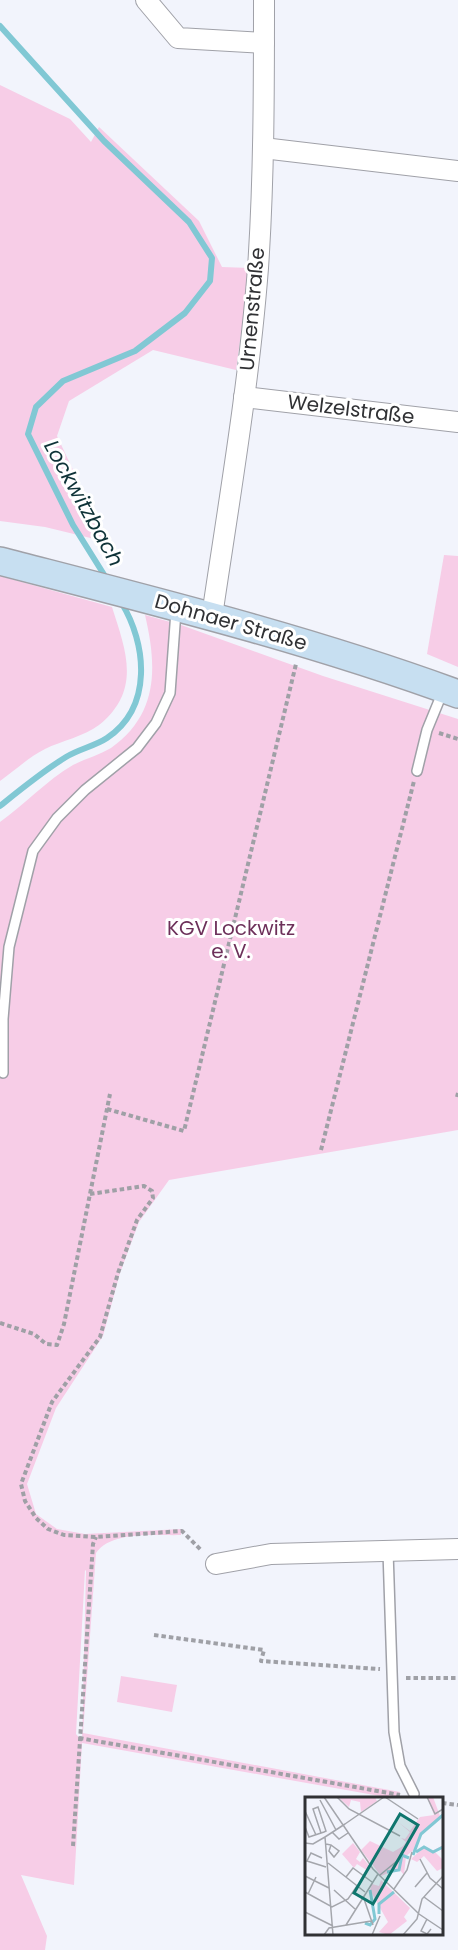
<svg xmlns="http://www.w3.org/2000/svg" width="458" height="1950" viewBox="0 0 458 1950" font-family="Poppins,sans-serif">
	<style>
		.green { fill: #f7cde7; fill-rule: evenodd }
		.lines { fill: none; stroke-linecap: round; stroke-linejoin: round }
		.stream { stroke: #81c8d4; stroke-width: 6 }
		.lane-casing { stroke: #a0a1a8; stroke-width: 12 }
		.street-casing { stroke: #a0a1a8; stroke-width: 22 }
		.secondary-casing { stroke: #a0a1a8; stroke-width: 30 }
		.path { stroke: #9fa0a6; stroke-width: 4; stroke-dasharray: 4.5 3; stroke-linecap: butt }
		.lane { stroke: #fff; stroke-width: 9 }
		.street { stroke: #fff; stroke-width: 20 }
		.secondary { stroke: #c7dff1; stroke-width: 27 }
		.labels { text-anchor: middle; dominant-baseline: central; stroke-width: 6; stroke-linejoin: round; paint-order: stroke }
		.street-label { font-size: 20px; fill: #303134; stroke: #fff }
		.park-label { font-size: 20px; fill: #6d305a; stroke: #fff }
		.water-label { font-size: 21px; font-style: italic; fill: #0f3338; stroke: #fff }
		.inset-river { fill: none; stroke: #81c8d4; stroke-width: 3 }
		.inset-road { fill: none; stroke: #a4a6ac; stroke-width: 1.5 }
		.view { fill: #0f766e; fill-opacity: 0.15; stroke: #0f766e; stroke-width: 3 }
		.inset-edge { fill: none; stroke: #303134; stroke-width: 3 }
	</style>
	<rect width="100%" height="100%" fill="#f2f4fc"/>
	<!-- green -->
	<g class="green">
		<polygon points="0,85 70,119 91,142 99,127 199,221 222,267 250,268 236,370 153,350 69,401 57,436 107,542 45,527 0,521"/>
		<polygon points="444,555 458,556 458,667 427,654"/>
		<path d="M0 576 112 607C126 651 142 690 99 725 85 736 61 741 45 749 29 757 14 771 0 781Z"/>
		<path d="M145 615 181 625 323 676 458 719V1130L169 1180 139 1222 120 1273 103 1336 56 1408 27 1484 36 1514 57 1529 85 1534 181 1529V1535C156 1536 112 1530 96 1553L83 1733 400 1792 399 1798H391L82 1743 74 1885 21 1875 47 1936 45 1950H0V822C24 805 47 780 73 765 85 759 99 755 111 748 159 714 157 666 145 615ZM85 1570 86 1571 82 1741 76 1734Z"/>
		<polygon points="121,1676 177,1685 172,1712 117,1702"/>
	</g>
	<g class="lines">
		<!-- stream -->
		<g class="stream">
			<polyline points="0,26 104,141 189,222 212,258 210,281 185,313 135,351 63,381 36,407 28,434 73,525 108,581"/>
			<path d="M0 806C21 789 43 771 66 757 79 749 95 746 107 738 153 707 147 644 121 602"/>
		</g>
		<!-- lane casing -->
		<g class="lane-casing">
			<g id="lane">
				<polyline points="417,771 427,730 443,691"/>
				<polyline points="3,1073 3,1019 9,947 33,851 57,818 85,790 137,748 156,723 170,693 176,611"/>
				<polyline points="388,1551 394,1732 400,1766 414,1794"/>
			</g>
		</g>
		<!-- street casing -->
		<g class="street-casing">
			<g id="street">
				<polyline points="146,0 178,38 264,43"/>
				<polyline points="263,148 458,171"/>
				<polyline points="244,397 458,422"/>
				<path d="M212 616C229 501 249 385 258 268 264 179 264 89 264 0"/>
				<polyline points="216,1564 271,1554 458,1549"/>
			</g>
		</g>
		<!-- secondary casing -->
		<g class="secondary-casing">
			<path id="secondary" d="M0 561C154 601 308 639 458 694"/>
		</g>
		<!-- path -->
		<g class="path">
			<polyline points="439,733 458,739"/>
			<polyline points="457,1097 458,1093"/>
			<polyline points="107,1109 184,1131 296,664"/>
			<polyline points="321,1150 414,781"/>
			<polyline points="90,1194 144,1186 152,1191 153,1198 137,1220 118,1273 100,1337 52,1402 21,1484 25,1501 36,1518 48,1529 64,1535 96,1537 182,1531 202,1551"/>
			<polyline points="0,1323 34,1334 46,1344 57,1345 64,1324 110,1094"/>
			<polyline points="154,1635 264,1650 261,1661 380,1669"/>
			<polyline points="406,1678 458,1678"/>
			<polyline points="79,1738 400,1795"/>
			<polyline points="442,1803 458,1805"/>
			<polyline points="73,1846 93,1544 96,1537"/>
		</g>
		<!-- lane -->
		<use href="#lane" class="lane"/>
		<!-- street -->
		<use href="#street" class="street"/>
		<!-- secondary -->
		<use href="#secondary" class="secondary"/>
	</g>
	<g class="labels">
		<!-- street labels -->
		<g class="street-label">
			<text transform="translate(252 309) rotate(-85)">Urnenstraße</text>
			<text transform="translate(351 409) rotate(7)">Welzelstraße</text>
			<text transform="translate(231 622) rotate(16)">Dohnaer Straße</text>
		</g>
		<!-- park labels -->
		<g class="park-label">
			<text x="231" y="928">KGV Lockwitz<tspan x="231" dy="23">e. V.</tspan></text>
		</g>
		<!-- water labels -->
		<g class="water-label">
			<text transform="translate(84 503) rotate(61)">Lockwitzbach</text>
		</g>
	</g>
	<!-- overview -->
	<g transform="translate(305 1797)">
		<rect width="138" height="138" fill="#f2f4fc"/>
		<path d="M33 0H70L72 4 56 15 55 5 46 3 44 10ZM122 0H128L135 19 115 37 110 52 101 59 99 78 94 72 76 79 56 53 65 44 88 55 98 49 101 45 96 41 100 42 105 35 93 25 105 34 115 20 129 18ZM48 46 55 55 51 62 55 65 58 61 66 71 63 74 52 67 49 71 37 57ZM138 48V61L136 52 130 55 138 63V71L132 74 119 59 112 65 106 62 119 50 127 54ZM76 83 105 111 99 120 102 124 84 138 74 135 83 125 65 93 67 87 74 89Z" fill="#f7cde7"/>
		<path class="inset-river" d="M111 55 119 50 128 55 138 50M108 58 116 37 138 18M82 75 94 73 97 58 104 61M74 117V107L89 95M60 126 65 128 70 122 65 93"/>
		<path class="inset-road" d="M19 0 68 72 114 117 138 133M32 0 44 12 95 39M80 0 113 22M122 0 130 17 138 12M15 3 31 33M0 14 11 38M40 27 79 0M0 30 4 40 19 35 21 34 13 10 8 12 16 36M27 35 34 42 43 36M0 46 8 47 20 40M21 47 26 48 24 54 29 60 34 54 26 48M17 61 6 56 2 64 21 70M115 62 125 81 138 92M23 66 60 95M75 78 92 64M0 79 24 91M41 80 48 71 67 85M110 90 122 76M89 92 102 73 107 55M29 93 50 112M0 95 27 110 43 102 52 89M3 97 11 80M58 99 68 128M119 100 138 114M0 115 28 129M122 122 116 134 122 137 126 132M41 128 73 77M19 138 24 131 66 124M28 138 20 40 40 27M67 138 75 119M98 138 112 122 117 102 138 79"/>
		<path class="view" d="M95 17 113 28 68 107 49 96Z"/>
		<rect width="138" height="138" class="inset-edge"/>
	</g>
</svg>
